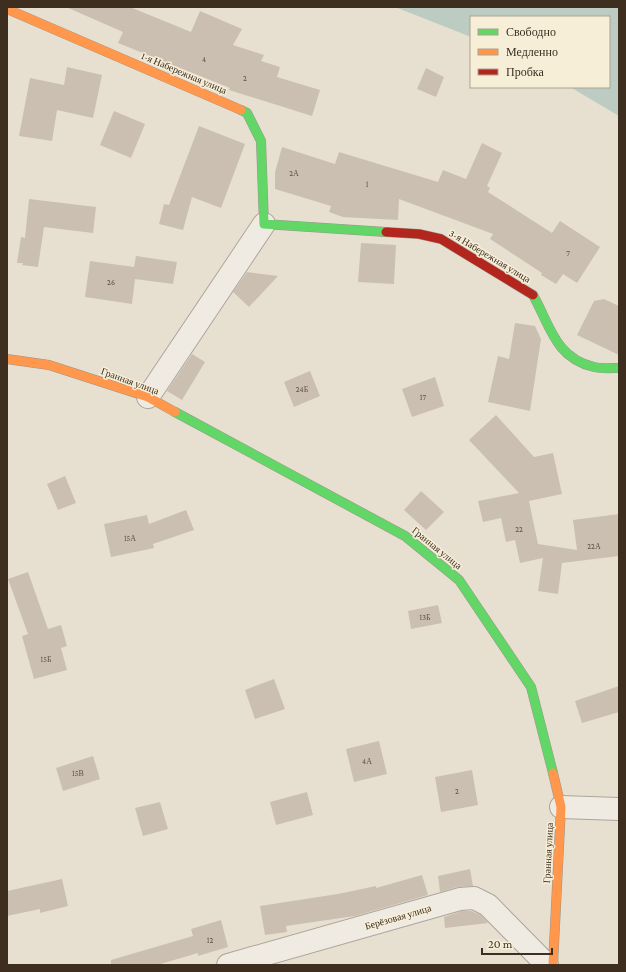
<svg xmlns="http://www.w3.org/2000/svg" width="626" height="972" viewBox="0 0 626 972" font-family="'Crimson Pro',serif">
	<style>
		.water { fill: #bcccc2 }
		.building { fill: #cbbfb2 }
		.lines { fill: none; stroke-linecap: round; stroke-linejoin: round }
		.street-casing { stroke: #ada599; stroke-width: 24 }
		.fast-casing { stroke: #9c958a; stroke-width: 10 }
		.slow-casing { stroke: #9c958a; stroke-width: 10 }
		.jam-casing { stroke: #9c958a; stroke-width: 10 }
		.street { stroke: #efebe3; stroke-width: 22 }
		.fast { stroke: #63d668; stroke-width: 9 }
		.slow { stroke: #ff974d; stroke-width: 9 }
		.jam { stroke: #b3261e; stroke-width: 9 }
		.labels { text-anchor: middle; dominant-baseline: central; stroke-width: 3; stroke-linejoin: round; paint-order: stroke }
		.number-label { font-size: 8px; fill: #605244 }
		.street-label { font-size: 10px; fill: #3d2e20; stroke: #f7eed8 }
	</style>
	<rect width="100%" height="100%" fill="#e7e0d1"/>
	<!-- water -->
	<polygon class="water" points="395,7 619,7 619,116 570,87 609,87 609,17 471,17 471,37"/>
	<!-- building -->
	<g class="building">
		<polygon points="66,7 130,7 191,32 200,11 242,29 233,45 264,55 261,61 280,67 277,77 320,90 312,116 229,90 230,88 118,43 123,32"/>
		<polygon points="67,67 102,75 93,118 57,110 52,141 19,136 30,78 64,85"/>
		<polygon points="426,68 444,77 436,97 417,89"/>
		<polygon points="114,111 145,124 131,158 100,145"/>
		<polygon points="199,126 245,144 221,208 192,197 183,230 159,224 164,204 169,205"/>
		<polygon points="482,143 502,153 487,186 490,188 488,192 552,233 560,221 600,247 577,283 563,274 556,284 541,275 542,273 490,239 493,234 399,199 398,220 343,217 329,212 331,206 275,189 275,172 282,147 335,164 339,152 438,182 443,170 466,179"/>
		<polygon points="29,199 96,207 93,233 44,227 38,267 22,265 23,263 17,263 21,237 25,238"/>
		<polygon points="361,243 396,245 394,284 358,282"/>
		<polygon points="136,256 177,262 173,284 135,279 132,304 85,297 90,261 134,267"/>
		<polygon points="247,272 278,276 249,307 233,292"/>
		<polygon points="604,299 619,306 619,355 577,335 594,301"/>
		<polygon points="515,323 535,326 541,339 530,411 488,402 498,356 509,359"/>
		<polygon points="192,354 205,362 182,400 167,391"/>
		<polygon points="310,371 320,396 294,407 284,382"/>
		<polygon points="435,377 444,406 412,417 402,389"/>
		<polygon points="496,415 534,457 553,453 562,494 529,501 538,544 577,550 573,520 619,514 619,556 562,563 558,594 538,591 543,558 520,563 515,540 506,542 501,518 483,522 478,501 519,493 469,440"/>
		<polygon points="65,476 76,503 58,510 47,484"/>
		<polygon points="421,491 444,512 426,530 404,510"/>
		<polygon points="186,510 194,530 153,544 154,548 111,557 104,524 147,515 149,524"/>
		<polygon points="28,572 48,629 61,625 67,646 61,648 67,670 34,679 22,636 28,634 8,579"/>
		<polygon points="438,605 442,623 411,629 408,611"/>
		<polygon points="274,679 285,709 255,719 245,690"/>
		<polygon points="619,686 619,712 582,723 575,701"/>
		<polygon points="379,741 387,774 354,782 346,749"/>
		<polygon points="93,756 100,779 63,791 56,768"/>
		<polygon points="472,770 478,805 441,812 435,777"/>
		<polygon points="307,792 313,815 276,825 270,802"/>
		<polygon points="160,802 168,829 143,836 135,808"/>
		<polygon points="470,869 473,886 457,887 440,892 438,876"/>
		<polygon points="422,875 428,895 355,916 286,926 287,932 265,935 260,906 338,894 376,886 376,888"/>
		<polygon points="62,879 68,906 40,913 40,909 7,916 7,891"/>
		<polygon points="462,911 471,911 481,915 488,923 445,928 444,917"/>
		<polygon points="221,920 228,947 198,956 198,953 157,965 111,965 111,960 193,936 191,929"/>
	</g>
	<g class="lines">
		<!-- street casing -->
		<g class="street-casing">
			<g id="street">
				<polyline points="148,397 264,224"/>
				<polyline points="561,807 619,809"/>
				<polyline points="228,965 460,899 474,898 488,905 547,965"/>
			</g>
		</g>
		<!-- fast casing -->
		<g class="fast-casing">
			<g id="fast">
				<polyline points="241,110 247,113 261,141 264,224 386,232"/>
				<path d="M533 295C550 325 555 358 594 367 602 369 611 368 619 368"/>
				<polyline points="175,412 405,536 459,580 531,687 553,773"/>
			</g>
		</g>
		<!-- slow casing -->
		<g class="slow-casing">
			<g id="slow">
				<polyline points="7,9 241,110"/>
				<polyline points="7,359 49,365 148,397 175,412"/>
				<polyline points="553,773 561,807 553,965"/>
			</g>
		</g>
		<!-- jam casing -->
		<g class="jam-casing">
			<polyline id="jam" points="386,232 419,234 441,239 533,295"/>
		</g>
		<!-- street -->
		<use href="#street" class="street"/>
		<!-- fast -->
		<use href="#fast" class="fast"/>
		<!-- slow -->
		<use href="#slow" class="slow"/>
		<!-- jam -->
		<use href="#jam" class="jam"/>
	</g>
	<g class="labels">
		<!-- number labels -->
		<g class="number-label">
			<text x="204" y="59">4</text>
			<text x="245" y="78">2</text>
			<text x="294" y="173">2А</text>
			<text x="367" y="184">1</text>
			<text x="568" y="253">7</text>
			<text x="111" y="282">26</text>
			<text x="302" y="389">24Б</text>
			<text x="423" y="397">17</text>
			<text x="519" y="529">22</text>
			<text x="130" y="538">15А</text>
			<text x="594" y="546">22А</text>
			<text x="425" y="617">13Б</text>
			<text x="46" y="659">15Б</text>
			<text x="367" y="761">4А</text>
			<text x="78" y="773">15В</text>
			<text x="457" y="791">2</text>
			<text x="210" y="940">12</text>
		</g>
		<!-- street labels -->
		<g class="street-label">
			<text transform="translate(184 73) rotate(23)">1-я Набережная улица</text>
			<text transform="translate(490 256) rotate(31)">3-я Набережная улица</text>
			<text transform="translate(130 381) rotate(20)">Гранная улица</text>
			<text transform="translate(437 548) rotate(39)">Гранная улица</text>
			<text transform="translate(548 853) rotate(-87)">Гранная улица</text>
			<text transform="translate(398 917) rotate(-16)">Берёзовая улица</text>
		</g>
	</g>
	<!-- border -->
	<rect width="626" height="972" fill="none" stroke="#3d2e20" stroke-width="16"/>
	<!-- legend -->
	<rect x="470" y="16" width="140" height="72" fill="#f7eed8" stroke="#ada18e"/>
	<rect x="478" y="29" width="20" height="6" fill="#63d668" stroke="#ada18e"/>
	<text x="506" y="36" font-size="12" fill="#3d2e20">Свободно</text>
	<rect x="478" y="49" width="20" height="6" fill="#ff974d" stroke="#ada18e"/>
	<text x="506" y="56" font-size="12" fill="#3d2e20">Медленно</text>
	<rect x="478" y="69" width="20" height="6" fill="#b3261e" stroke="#ada18e"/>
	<text x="506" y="76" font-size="12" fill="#3d2e20">Пробка</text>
	<!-- scale -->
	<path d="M482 948v6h70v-6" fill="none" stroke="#3d2e20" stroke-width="2"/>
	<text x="488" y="948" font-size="12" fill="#3d2e20" stroke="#f7eed8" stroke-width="3" paint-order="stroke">20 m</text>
</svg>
